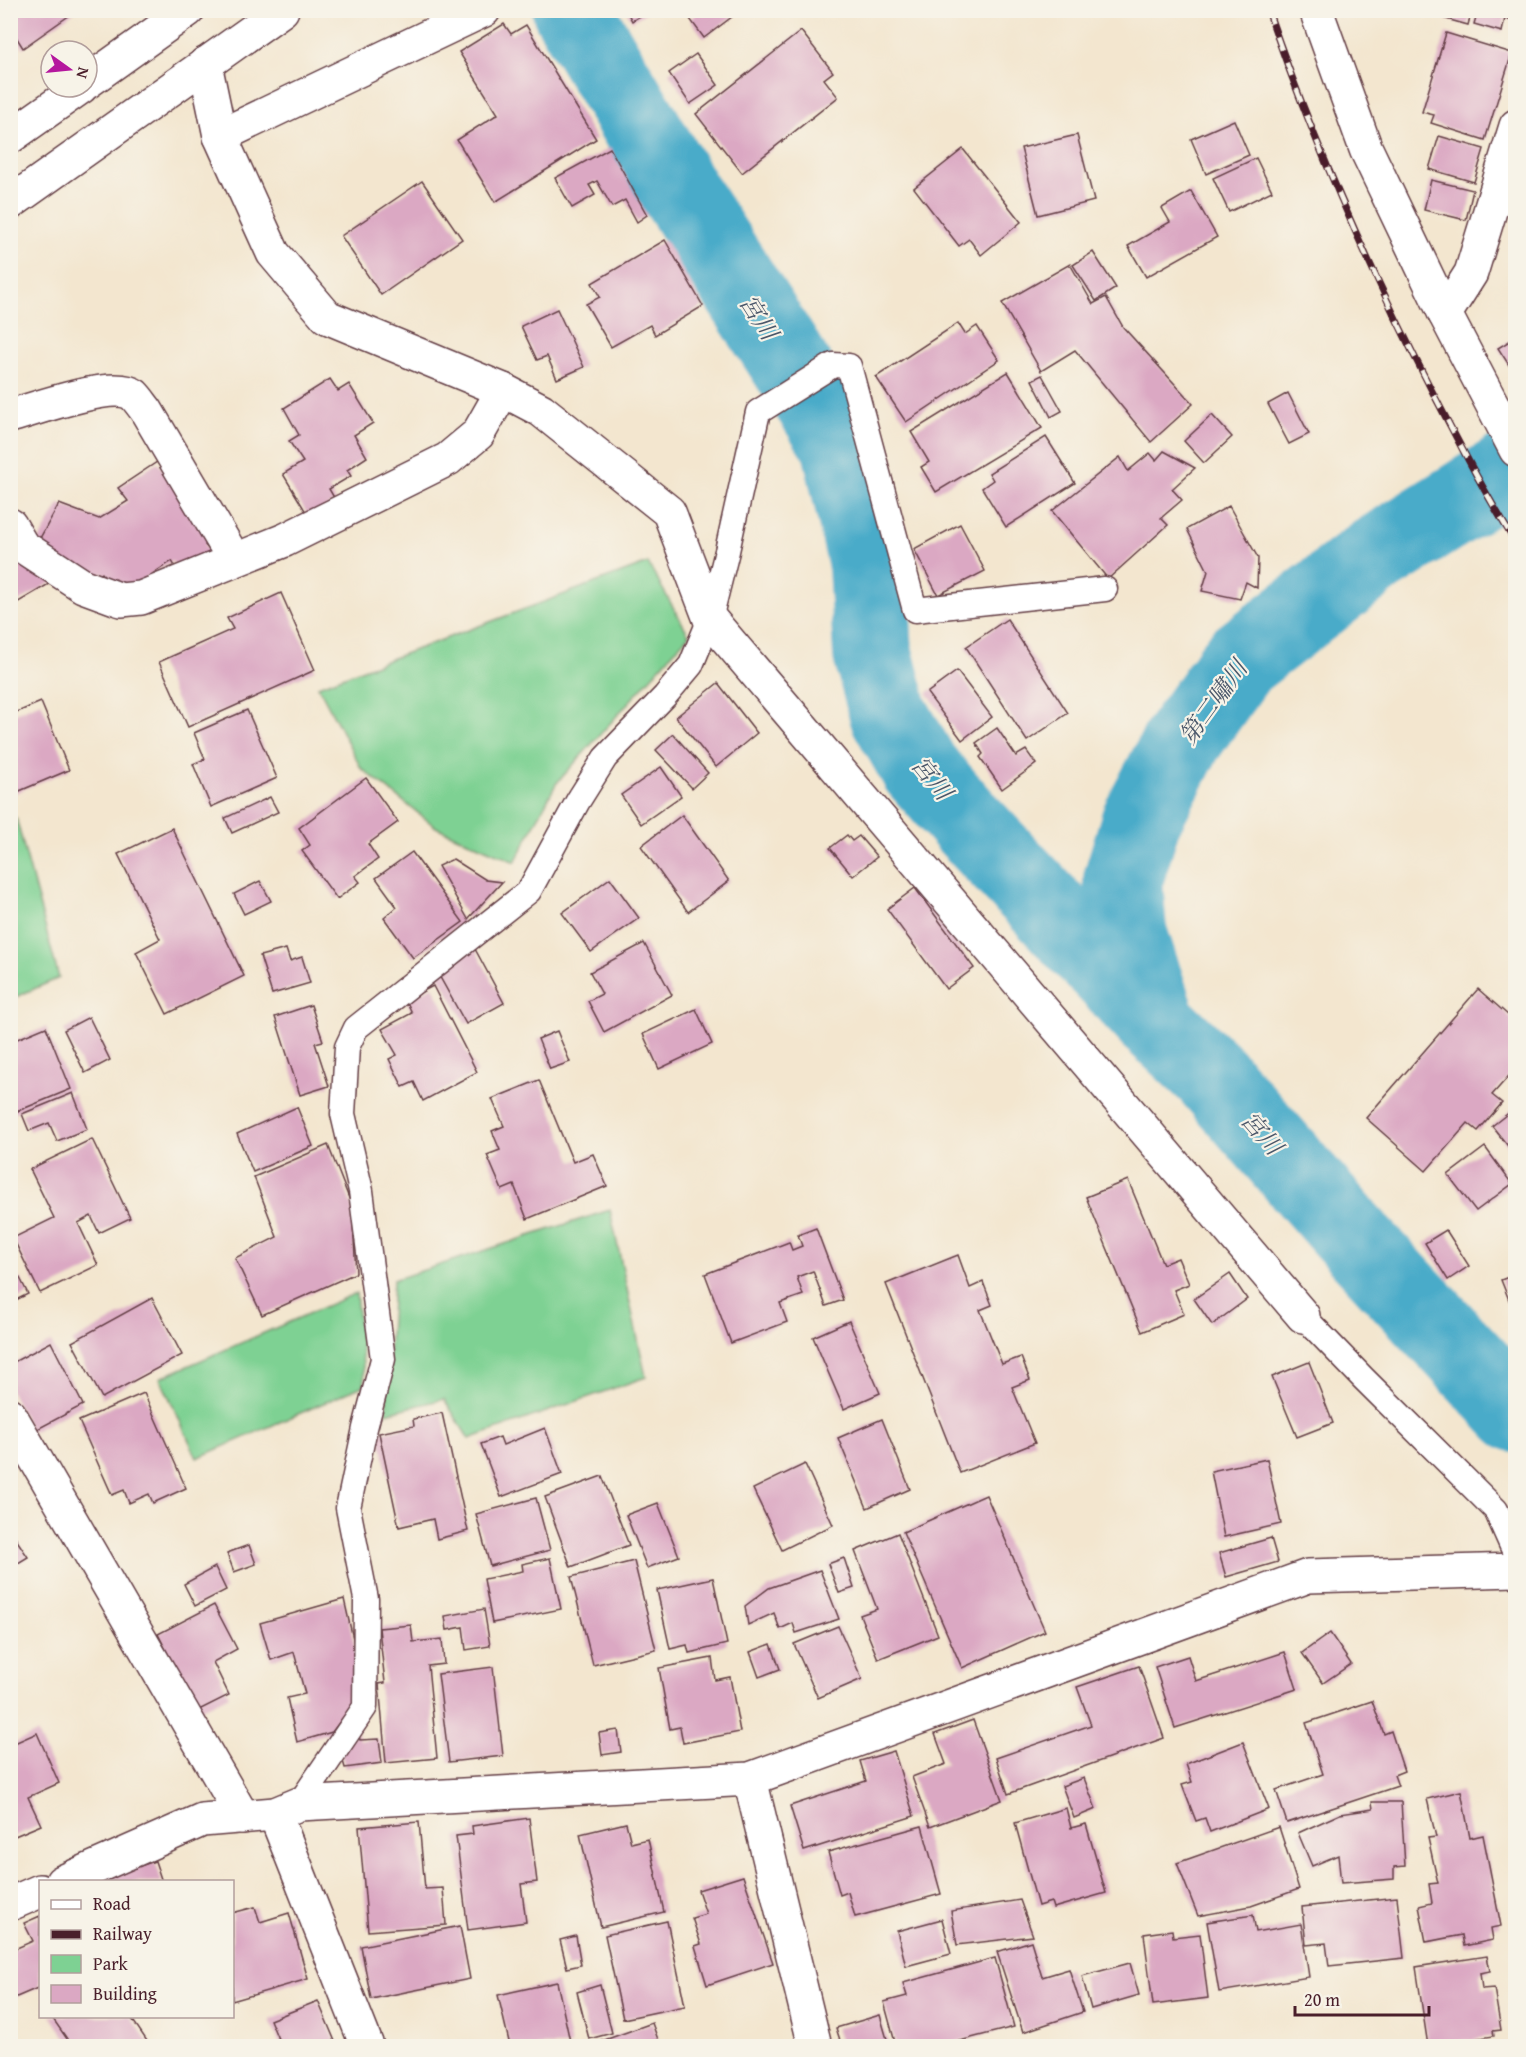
<svg xmlns="http://www.w3.org/2000/svg" width="1526" height="2057" viewBox="0 0 1526 2057" font-family="'Gentium Book Plus','Noto Serif JP',serif">
	<style>
		.green { fill: #7ed193; stroke: #64785f; stroke-width: 1.5 }
		.lines { fill: none; stroke-linecap: round; stroke-linejoin: round }
		.river { stroke: #4aabc9; stroke-width: 80 }
		.building { fill: #dba8c3 }
		.service-casing { stroke: #633d44; stroke-width: 27 }
		.minor-casing { stroke: #633d44; stroke-width: 36 }
		.tertiary-casing { stroke: #633d44; stroke-width: 36 }
		.service { stroke: #fff; stroke-width: 24 }
		.minor { stroke: #fff; stroke-width: 33 }
		.tertiary { stroke: #fff; stroke-width: 33 }
		.rail-casing { stroke: #4a1f2b; stroke-width: 7 }
		.rail { stroke: #f7f3e8; stroke-width: 4.5; stroke-dasharray: 14; stroke-linecap: butt }
		.labels { text-anchor: middle; dominant-baseline: central; stroke-width: 4.5; stroke-linejoin: round; paint-order: stroke }
		.water-label { font-size: 24px; font-style: italic; fill: #4a576a; stroke: #f7f3e8 }
	</style>
	<rect width="100%" height="100%" fill="#f7f3e8"/>
	<filter id="ink" filterUnits="userSpaceOnUse"><feTurbulence type="fractalNoise" baseFrequency=".0167" numOctaves="2"/><feDisplacementMap in="SourceGraphic" scale="12" xChannelSelector="R" yChannelSelector="G"/><feConvolveMatrix kernelMatrix="1 2 1 2 8 2 1 2 1" color-interpolation-filters="sRGB"/></filter>
	<filter id="wash" filterUnits="userSpaceOnUse"><feTurbulence type="fractalNoise" baseFrequency=".008" numOctaves="4" result="noise"/><feDisplacementMap in="SourceGraphic" scale="24" xChannelSelector="R" yChannelSelector="G"/><feGaussianBlur stdDeviation="1.35" result="paint"/><feColorMatrix in="noise" values="0 0 0 0 0 0 0 0 0 0 0 0 0 0 0 0 0 1.4 0 .05"/><feComposite in="paint" operator="in"/></filter>
	<g filter="url(#wash)">
		<rect width="100%" height="100%" fill="#f3e6cf"/>
		<!-- green -->
		<g class="green">
			<polygon points="648,563 689,635 556,784 515,862 436,827 361,768 318,686"/>
			<polygon points="16,818 59,978 11,999 10,820"/>
			<polygon points="610,1210 646,1377 469,1439 444,1399 386,1413 393,1280"/>
			<polygon points="356,1293 365,1385 197,1458 160,1378"/>
		</g>
		<g class="lines">
			<!-- river -->
			<g class="river">
				<polyline points="572,10 680,193 841,444 868,565 873,654 889,714 920,769 969,825 1157,1024 1208,1072 1346,1230 1516,1412"/>
				<polyline points="1154,1014 1127,932 1123,880 1141,820 1182,741 1239,661 1375,556 1516,467"/>
			</g>
		</g>
		<g id="blocks">
			<!-- building -->
			<g class="building">
				<polygon points="10,10 77,10 23,48 10,27"/>
				<polygon points="626,10 650,10 632,21"/>
				<polygon points="701,10 735,10 737,13 704,38 690,19"/>
				<polygon points="1414,10 1472,10 1468,25"/>
				<polygon points="1478,10 1516,10 1516,21 1505,18 1502,32 1474,24"/>
				<polygon points="504,24 511,34 526,25 596,139 495,202 457,140 498,114 459,52"/>
				<polygon points="801,31 833,72 824,79 838,97 742,173 696,114"/>
				<polygon points="1446,33 1512,53 1485,140 1431,123 1434,115 1422,112"/>
				<polygon points="696,54 718,85 690,104 669,73"/>
				<polygon points="1234,120 1249,155 1206,174 1191,139"/>
				<polygon points="1077,135 1094,201 1038,215 1021,148"/>
				<polygon points="1439,136 1484,149 1474,182 1429,169"/>
				<polygon points="610,148 647,215 637,222 625,200 612,207 597,181 589,185 595,195 572,208 555,178"/>
				<polygon points="963,149 1021,222 981,255 969,239 959,246 914,188"/>
				<polygon points="1256,158 1272,191 1229,212 1213,178"/>
				<polygon points="1431,180 1473,190 1466,220 1424,210"/>
				<polygon points="422,181 462,239 381,295 341,236"/>
				<polygon points="1191,191 1217,237 1146,277 1128,246 1170,222 1162,208"/>
				<polygon points="665,240 703,306 655,335 650,325 611,347 586,304 600,297 592,283"/>
				<polygon points="1093,252 1116,288 1096,301 1073,265"/>
				<polygon points="1070,264 1093,304 1106,297 1123,327 1193,404 1151,442 1075,350 1041,371 1002,303"/>
				<polygon points="557,309 584,367 557,379 547,356 537,360 521,326"/>
				<polygon points="958,323 965,334 977,326 999,360 906,422 876,377"/>
				<polygon points="1516,337 1516,376 1498,348"/>
				<polygon points="1008,372 1042,428 936,492 921,467 929,462 911,432"/>
				<polygon points="1042,375 1062,411 1051,417 1032,380"/>
				<polygon points="330,379 338,391 349,384 373,423 354,435 367,457 347,470 351,476 329,489 336,501 309,517 283,474 303,462 289,441 299,435 284,408"/>
				<polygon points="1288,393 1309,434 1289,444 1268,404"/>
				<polygon points="1212,415 1232,437 1204,463 1184,441"/>
				<polygon points="1046,437 1075,483 1006,527 982,488 993,480 989,473"/>
				<polygon points="1164,451 1195,468 1172,489 1182,500 1161,518 1168,525 1108,579 1052,511 1120,457 1128,471 1150,453 1156,460"/>
				<polygon points="157,462 214,537 205,545 211,552 181,577 172,561 120,595 102,573 93,581 34,549 59,504 99,519 128,501 118,488"/>
				<polygon points="1229,506 1258,558 1257,588 1246,582 1240,599 1202,591 1208,571 1187,529"/>
				<polygon points="960,524 985,571 938,595 914,549"/>
				<polygon points="10,552 54,581 10,607"/>
				<polygon points="281,593 315,670 188,727 159,662 233,629 227,618"/>
				<polygon points="1007,619 1068,713 1027,741 966,647"/>
				<polygon points="957,671 992,717 962,740 927,693"/>
				<polygon points="718,683 757,733 716,767 676,717"/>
				<polygon points="41,702 69,770 10,795 10,715"/>
				<polygon points="247,710 277,778 211,807 193,764 205,759 194,733"/>
				<polygon points="997,728 1016,756 1026,750 1036,764 1002,789 980,757 983,754 976,743"/>
				<polygon points="673,734 708,773 692,788 656,750"/>
				<polygon points="661,767 681,796 641,824 621,795"/>
				<polygon points="366,778 398,822 368,844 378,859 355,876 360,882 337,899 302,851 310,845 299,828"/>
				<polygon points="270,797 278,812 232,833 225,818"/>
				<polygon points="682,815 729,881 688,912 641,846"/>
				<polygon points="172,828 244,976 167,1014 136,952 160,939 118,854"/>
				<polygon points="847,835 852,841 859,836 877,857 853,876 830,848"/>
				<polygon points="412,852 463,922 413,958 384,918 397,907 376,878"/>
				<polygon points="453,859 486,880 502,882 468,919 438,866"/>
				<polygon points="610,878 639,918 591,952 562,913"/>
				<polygon points="260,881 271,901 244,914 234,894"/>
				<polygon points="915,888 974,968 946,989 887,909"/>
				<polygon points="644,943 672,995 604,1032 588,1001 602,994 590,972"/>
				<polygon points="286,949 290,961 302,957 310,983 272,994 260,956"/>
				<polygon points="475,949 504,1003 466,1024 436,970"/>
				<polygon points="433,986 477,1072 423,1101 414,1082 403,1087 389,1059 397,1055 382,1029 412,1013 406,1000"/>
				<polygon points="1478,989 1516,1022 1516,1068 1492,1095 1502,1103 1478,1131 1468,1123 1426,1171 1366,1118"/>
				<polygon points="311,1005 323,1041 315,1043 329,1086 300,1095 275,1017"/>
				<polygon points="696,1009 712,1044 659,1069 643,1034"/>
				<polygon points="89,1017 110,1060 85,1073 64,1030"/>
				<polygon points="46,1027 71,1089 13,1113 10,1108 10,1042"/>
				<polygon points="557,1031 570,1062 550,1069 538,1039"/>
				<polygon points="539,1080 573,1162 593,1154 607,1186 527,1219 514,1185 502,1190 487,1155 500,1150 492,1131 504,1126 492,1099"/>
				<polygon points="73,1093 87,1129 57,1141 49,1123 29,1131 22,1114"/>
				<polygon points="297,1107 313,1146 253,1172 237,1134"/>
				<polygon points="1516,1107 1516,1156 1492,1126"/>
				<polygon points="92,1139 130,1218 99,1233 91,1216 78,1223 98,1265 40,1293 13,1238 54,1218 30,1169"/>
				<polygon points="328,1145 352,1206 356,1273 262,1315 235,1258 277,1237 254,1177"/>
				<polygon points="1485,1147 1512,1184 1476,1211 1448,1175"/>
				<polygon points="1128,1180 1163,1264 1178,1258 1189,1284 1174,1290 1184,1314 1142,1332 1086,1197"/>
				<polygon points="816,1228 843,1300 826,1306 813,1271 797,1277 803,1295 780,1303 787,1322 731,1343 705,1274 789,1242 792,1250 802,1246 798,1235"/>
				<polygon points="1446,1230 1469,1266 1448,1280 1425,1243"/>
				<polygon points="958,1255 970,1288 983,1282 992,1305 980,1310 1002,1364 1021,1357 1030,1380 1012,1387 1035,1443 960,1473 886,1284"/>
				<polygon points="1230,1274 1247,1299 1212,1325 1194,1299"/>
				<polygon points="1516,1274 1516,1315 1515,1315 1501,1280"/>
				<polygon points="20,1278 28,1294 10,1303 10,1283"/>
				<polygon points="152,1298 182,1355 102,1398 72,1342"/>
				<polygon points="849,1321 880,1393 844,1409 813,1337"/>
				<polygon points="51,1342 83,1405 32,1432 10,1390 10,1364"/>
				<polygon points="1309,1362 1333,1423 1297,1437 1272,1377"/>
				<polygon points="144,1393 186,1488 153,1503 149,1494 129,1503 124,1490 112,1495 79,1421"/>
				<polygon points="442,1413 468,1531 437,1539 433,1519 399,1527 379,1433 414,1426 413,1419"/>
				<polygon points="882,1419 910,1489 867,1508 838,1438"/>
				<polygon points="545,1428 562,1474 501,1497 481,1444 500,1437 503,1445"/>
				<polygon points="1267,1459 1281,1524 1224,1537 1211,1471"/>
				<polygon points="805,1464 833,1525 782,1550 753,1489"/>
				<polygon points="602,1476 629,1545 571,1567 545,1497"/>
				<polygon points="986,1495 1045,1631 962,1668 903,1532"/>
				<polygon points="536,1498 550,1550 490,1566 476,1514"/>
				<polygon points="658,1503 679,1556 647,1568 626,1515"/>
				<polygon points="10,1530 28,1557 10,1568"/>
				<polygon points="898,1533 938,1635 878,1659 860,1615 877,1609 855,1551"/>
				<polygon points="1271,1538 1278,1562 1226,1577 1219,1553"/>
				<polygon points="249,1545 256,1564 234,1572 227,1553"/>
				<polygon points="550,1558 561,1609 492,1623 484,1579 523,1571 522,1564"/>
				<polygon points="844,1558 854,1588 839,1593 828,1564"/>
				<polygon points="634,1561 656,1650 593,1665 571,1577"/>
				<polygon points="215,1567 226,1590 195,1606 184,1584"/>
				<polygon points="820,1570 839,1619 796,1633 793,1623 780,1629 774,1613 748,1625 745,1606 769,1588"/>
				<polygon points="713,1578 727,1644 689,1653 687,1645 670,1649 657,1590"/>
				<polygon points="344,1599 358,1661 356,1700 332,1732 297,1742 287,1698 305,1694 294,1652 271,1660 260,1623"/>
				<polygon points="214,1605 237,1649 213,1662 229,1695 197,1711 158,1634"/>
				<polygon points="484,1609 490,1646 466,1650 463,1627 447,1630 445,1616"/>
				<polygon points="411,1625 413,1642 442,1639 444,1664 428,1666 437,1758 386,1763 379,1684 385,1683 379,1628"/>
				<polygon points="838,1626 862,1679 818,1698 794,1644"/>
				<polygon points="1330,1633 1351,1664 1323,1683 1302,1653"/>
				<polygon points="771,1644 780,1669 759,1677 750,1652"/>
				<polygon points="1285,1652 1297,1689 1175,1728 1155,1667 1188,1656 1196,1681"/>
				<polygon points="712,1658 715,1680 730,1677 740,1732 683,1743 680,1727 670,1729 659,1668"/>
				<polygon points="1139,1666 1164,1738 1008,1794 996,1758 1091,1725 1077,1687"/>
				<polygon points="493,1667 503,1756 449,1762 438,1674"/>
				<polygon points="1372,1701 1384,1734 1391,1731 1404,1771 1394,1775 1398,1786 1287,1823 1276,1790 1323,1774 1306,1723"/>
				<polygon points="973,1720 1002,1800 930,1827 912,1777 946,1764 935,1734"/>
				<polygon points="618,1730 621,1752 602,1755 599,1733"/>
				<polygon points="358,1732 360,1740 379,1739 382,1763 345,1768 340,1750"/>
				<polygon points="37,1733 59,1783 28,1797 41,1825 10,1838 10,1745"/>
				<polygon points="1243,1742 1269,1809 1210,1832 1205,1818 1196,1821 1182,1785 1192,1782 1186,1764"/>
				<polygon points="894,1751 914,1816 804,1851 790,1806 866,1781 860,1761"/>
				<polygon points="1084,1778 1096,1809 1074,1818 1062,1786"/>
				<polygon points="1461,1791 1470,1838 1483,1835 1501,1926 1491,1928 1493,1940 1464,1946 1462,1935 1426,1942 1419,1906 1432,1903 1429,1884 1438,1883 1428,1838 1436,1837 1427,1799"/>
				<polygon points="1372,1802 1401,1802 1405,1866 1394,1867 1394,1879 1341,1883 1338,1855 1312,1866 1298,1833 1340,1814 1373,1809"/>
				<polygon points="1066,1808 1071,1828 1086,1824 1106,1893 1053,1908 1051,1902 1038,1906 1015,1823"/>
				<polygon points="529,1818 537,1882 521,1884 526,1922 468,1930 456,1836 473,1834 472,1826"/>
				<polygon points="419,1822 425,1889 443,1888 446,1925 368,1931 359,1827"/>
				<polygon points="626,1823 631,1843 648,1839 664,1912 601,1927 580,1834"/>
				<polygon points="922,1826 941,1894 855,1917 848,1892 840,1895 828,1852"/>
				<polygon points="1279,1827 1299,1889 1251,1906 1198,1916 1177,1863"/>
				<polygon points="155,1861 162,1882 101,1882 100,1879"/>
				<polygon points="743,1876 773,1963 707,1985 695,1946 701,1944 692,1918 706,1914 698,1890"/>
				<polygon points="1397,1897 1404,1958 1329,1966 1326,1943 1306,1945 1302,1907"/>
				<polygon points="1020,1900 1033,1936 957,1945 951,1911"/>
				<polygon points="255,1907 260,1922 289,1913 308,1979 232,2001 232,1913"/>
				<polygon points="1253,1915 1256,1932 1301,1924 1309,1977 1219,1992 1207,1922"/>
				<polygon points="40,1916 40,1987 12,1999 10,1996 10,1951 33,1941 24,1923"/>
				<polygon points="942,1919 951,1954 906,1966 897,1931"/>
				<polygon points="667,1921 685,2006 623,2019 605,1935"/>
				<polygon points="460,1926 470,1979 371,1999 361,1946"/>
				<polygon points="1172,1930 1173,1937 1200,1934 1208,1998 1153,2005 1144,1934"/>
				<polygon points="576,1936 581,1965 567,1968 560,1940"/>
				<polygon points="1031,1941 1042,1977 1069,1969 1083,2012 1023,2032 997,1952"/>
				<polygon points="1487,1956 1490,1971 1480,1973 1482,1989 1494,1988 1501,2030 1493,2031 1494,2036 1428,2046 1416,1967"/>
				<polygon points="995,1958 1014,2027 940,2046 896,2046 884,2002 907,1996 903,1983"/>
				<polygon points="1130,1963 1139,1995 1091,2009 1082,1976"/>
				<polygon points="557,1982 571,2046 510,2046 498,1995"/>
				<polygon points="600,1985 612,2033 589,2039 577,1992"/>
				<polygon points="318,2001 337,2046 281,2046 270,2020"/>
				<polygon points="880,2015 889,2046 842,2046 836,2028"/>
				<polygon points="51,2016 130,2016 149,2044 146,2046 72,2046"/>
				<polygon points="652,2023 660,2045 604,2046 602,2041"/>
			</g>
		</g>
	</g>
	<g filter="url(#ink)">
		<use href="#blocks" fill-opacity="0" stroke="#633d44" stroke-width="1.5"/>
		<g class="lines">
			<!-- service casing -->
			<g class="service-casing">
				<g id="service">
					<polyline points="1303,1316 1363,1378 1496,1510 1516,1555"/>
					<polyline points="299,1804 365,1707 366,1599 348,1508 365,1428 383,1359 361,1191 343,1114 347,1047 356,1028 529,891 578,801 605,758 665,696 691,665 710,619 727,551 758,412 833,365 849,366 915,610 1105,589"/>
				</g>
			</g>
			<!-- minor casing -->
			<g class="minor-casing">
				<g id="minor">
					<polyline points="1316,10 1366,149 1445,314 1516,450"/>
					<polyline points="205,64 220,136 273,253 327,317 503,390 541,410 669,512 710,619 1303,1316"/>
					<polyline points="220,136 484,10"/>
					<polyline points="1445,314 1471,273 1516,126"/>
					<path d="M10 416C35 409 114 380 134 395 138 399 142 405 146 410L234 559"/>
					<polyline points="10,525 22,546 83,586 121,600 141,598 285,540 448,459 478,434 503,390"/>
					<polyline points="10,1415 243,1817"/>
					<polyline points="750,1779 815,2046"/>
					<polyline points="275,1814 367,2046"/>
				</g>
			</g>
			<!-- tertiary casing -->
			<g class="tertiary-casing">
				<g id="tertiary">
					<polyline points="87,82 188,10"/>
					<polyline points="10,137 81,87"/>
					<polyline points="10,203 282,10"/>
					<polyline points="62,1882 202,1820 275,1814 299,1804 750,1779 1308,1576 1516,1570"/>
					<polyline points="10,1904 40,1891"/>
				</g>
			</g>
			<!-- service -->
			<use href="#service" class="service"/>
			<!-- minor -->
			<use href="#minor" class="minor"/>
			<!-- tertiary -->
			<use href="#tertiary" class="tertiary"/>
			<!-- rail casing -->
			<g class="rail-casing">
				<path id="rail" d="M1268 10C1313 142 1369 268 1432 391 1459 443 1485 494 1516 543"/>
			</g>
			<!-- rail -->
			<use href="#rail" class="rail"/>
		</g>
	</g>
	<g class="labels">
		<!-- water labels -->
		<g class="water-label">
			<text transform="translate(759 317) rotate(57)">宮川</text>
			<text transform="translate(1213 702) rotate(-54)">第二嘯川</text>
			<text transform="translate(932 778) rotate(51)">宮川</text>
			<text transform="translate(1262 1133) rotate(49)">宮川</text>
		</g>
	</g>
	<!-- margin -->
	<rect width="1526" height="2057" fill="none" stroke="#f7f3e8" stroke-width="36"/>
	<!-- legend -->
	<rect x="39" y="1880" width="195" height="138" fill="#f7f3e8" stroke="#b29e9c" stroke-width="1.5"/>
	<rect x="51" y="1900" width="30" height="9" fill="#ffffff" stroke="#b29e9c" stroke-width="1.5"/>
	<text x="93" y="1910" font-size="18" fill="#4a1f2b">Road</text>
	<rect x="51" y="1930" width="30" height="9" fill="#4a1f2b" stroke="#b29e9c" stroke-width="1.5"/>
	<text x="93" y="1940" font-size="18" fill="#4a1f2b">Railway</text>
	<rect x="51" y="1955" width="30" height="18" fill="#7ed193" stroke="#b29e9c" stroke-width="1.5"/>
	<text x="93" y="1970" font-size="18" fill="#4a1f2b">Park</text>
	<rect x="51" y="1985" width="30" height="18" fill="#dba8c3" stroke="#b29e9c" stroke-width="1.5"/>
	<text x="93" y="2000" font-size="18" fill="#4a1f2b">Building</text>
	<!-- north arrow -->
	<g transform="translate(69 69) rotate(105)"><circle r="28" fill="#f7f3e8" stroke="#b29e9c" stroke-width="1.5"/>
	<path d="M0-4.5L10 22L0 15L-10 22Z" fill="#b5179e"/>
	<text y="-9" font-size="16" font-weight="bold" text-anchor="middle" fill="#4a1f2b">N</text>
	</g>
	<!-- scale -->
	<path d="M1295 2006v9h134v-9" fill="none" stroke="#4a1f2b" stroke-width="3"/>
	<text x="1304" y="2006" font-size="18" fill="#4a1f2b" stroke="#f7f3e8" stroke-width="4.5" paint-order="stroke">20 m</text>
</svg>
